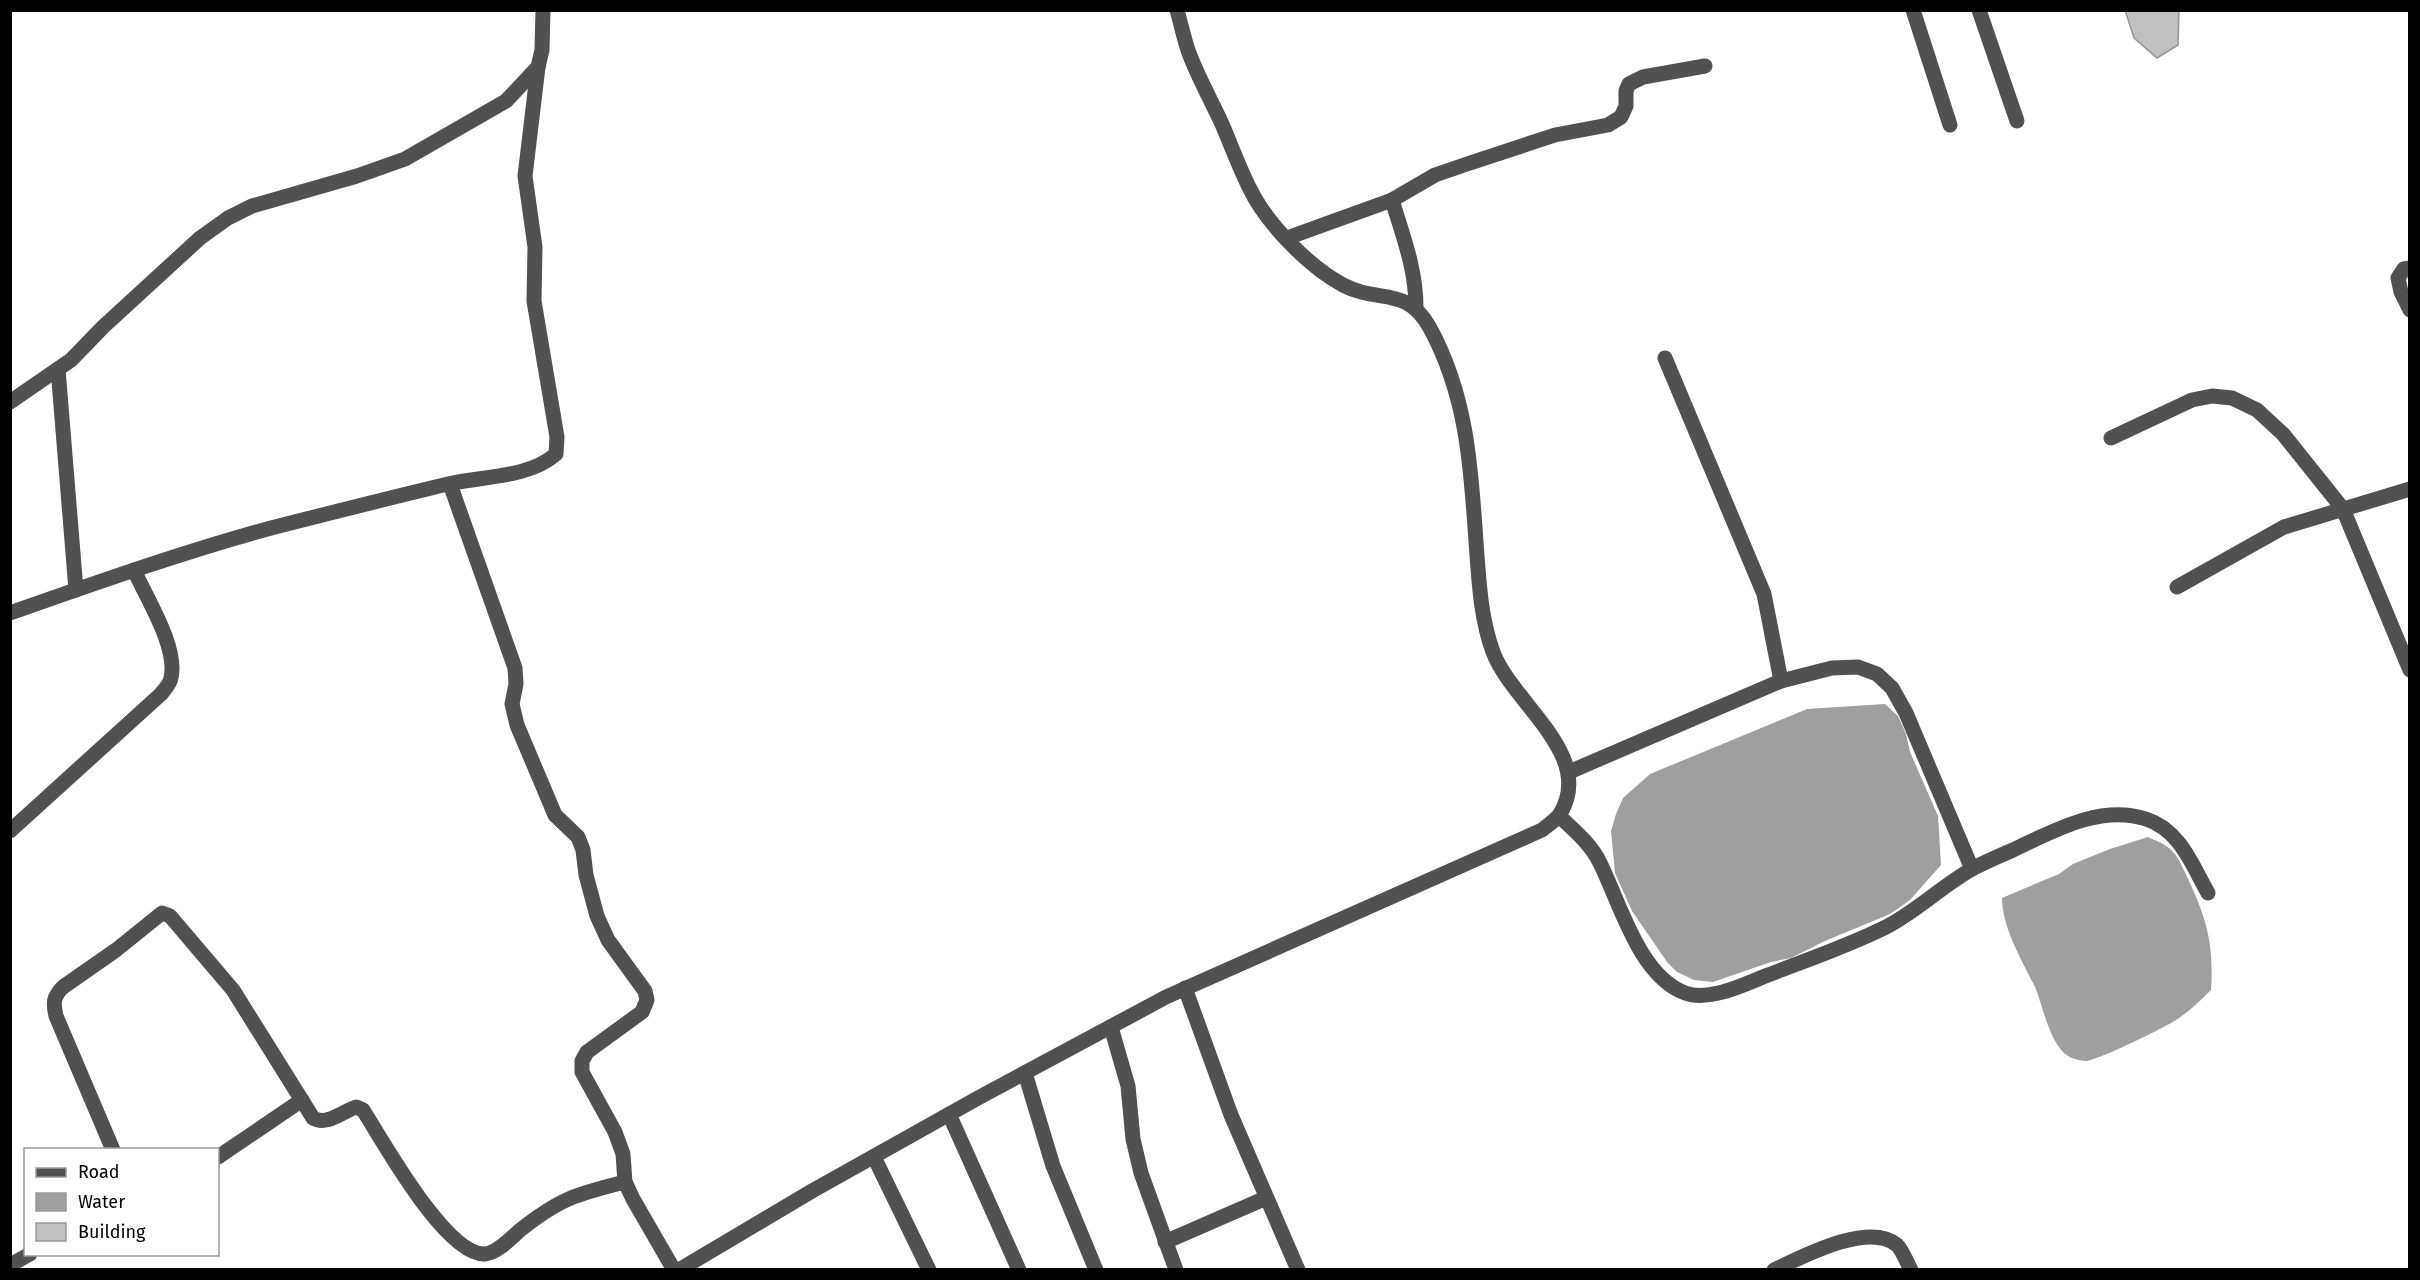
<svg xmlns="http://www.w3.org/2000/svg" width="2420" height="1280" viewBox="0 0 2420 1280" font-family="'Fira Sans',sans-serif">
	<style>
		.water { fill: #9f9f9f }
		.building { fill: #c0c0c0; stroke: #959595; stroke-width: 1.5 }
		.lines { fill: none; stroke-linecap: round; stroke-linejoin: round }
		.minor { stroke: #515151; stroke-width: 15 }
	</style>
	<rect width="100%" height="100%" fill="#fff"/>
	<!-- water -->
	<g class="water">
		<polygon points="1885,704 1898,716 1906,734 1910,752 1938,816 1941,865 1910,900 1890,914 1825,941 1791,958 1771,962 1713,982 1694,980 1677,972 1667,962 1632,911 1615,873 1611,831 1616,814 1623,798 1650,774 1807,709"/>
		<path d="M2148 837C2154 840 2163 843 2169 848 2178 855 2183 868 2188 879 2207 919 2214 945 2211 990 2200 1001 2189 1012 2176 1020 2166 1027 2095 1062 2085 1061 2081 1061 2071 1058 2068 1056 2050 1045 2043 1006 2035 987 2022 961 2002 927 2002 898L2059 874 2073 864 2110 849Z"/>
	</g>
	<!-- building -->
	<polygon class="building" points="2125,10 2179,10 2178,45 2157,58 2134,38"/>
	<g class="lines">
		<!-- minor -->
		<g class="minor">
			<polyline points="1913,10 1950,125"/>
			<polyline points="1979,10 2017,121"/>
			<path d="M1392 200C1403 236 1416 269 1416 308"/>
			<polyline points="1287,238 1392,200 1435,175 1467,164 1555,135 1608,125 1621,117 1626,106 1626,91 1629,84 1643,77 1705,66"/>
			<polyline points="2410,268 2404,269 2398,278 2401,292 2410,310"/>
			<polyline points="1665,358 1764,594 1781,681"/>
			<polyline points="58,369 76,590"/>
			<polyline points="10,402 71,360 103,327 200,238 228,218 252,206 357,176 405,159 506,101 538,67 542,50 543,10"/>
			<polyline points="2111,438 2192,400 2212,396 2232,398 2257,410 2283,434 2343,509 2410,670"/>
			<polyline points="450,484 515,668 516,684 512,704 517,725 555,815 578,837 583,850 586,875 597,916 608,940 645,991 647,1000 642,1012 587,1052 582,1061 582,1072 615,1132 623,1154 625,1182 633,1199 674,1270"/>
			<polyline points="2177,587 2284,527 2410,489"/>
			<path d="M10 613C96 583 183 552 271 528 330 513 389 498 448 484 483 476 529 478 556 454L557 437 534 301 535 247 525 176 538 67"/>
			<polyline points="1569,772 1781,681 1832,668 1858,667 1877,674 1892,688 1906,713 1972,869"/>
			<path d="M1559 816C1574 830 1591 844 1600 863 1620 903 1639 976 1685 993 1710 1002 1745 984 1768 975 1807 960 1848 946 1886 927 1917 911 1942 886 1972 869 1985 862 1999 856 2013 850 2053 831 2101 804 2146 819 2180 830 2192 865 2208 893"/>
			<path d="M10 831 161 694C165 689 170 684 171 678 178 647 147 599 134 570"/>
			<polyline points="1185,988 1231,1115 1298,1270"/>
			<polyline points="1111,1027 1128,1086 1133,1139 1141,1173 1176,1270"/>
			<polyline points="1025,1073 1053,1166 1096,1270"/>
			<polyline points="949,1114 1019,1270"/>
			<path d="M113 1150 56 1016C53 1003 53 997 63 987L116 950 162 913 170 916 233 990 313 1118C327 1126 342 1112 356 1107L363 1110C383 1141 446 1256 485 1254 497 1253 510 1239 519 1231 559 1199 576 1194 625 1182"/>
			<polyline points="218,1157 302,1100"/>
			<polyline points="874,1157 929,1270"/>
			<polyline points="1165,1242 1266,1198"/>
			<polyline points="10,1265 30,1254"/>
			<path d="M679 1270 812 1191 978 1098 1166 997 1542 830C1548 825 1556 820 1560 814 1596 755 1512 703 1493 652 1480 616 1479 580 1476 542 1471 467 1467 396 1430 328 1406 285 1379 304 1343 285 1308 266 1266 223 1249 187 1239 167 1231 145 1222 124 1211 100 1198 77 1189 53 1184 39 1181 24 1177 10"/>
			<path d="M1774 1270C1802 1257 1869 1221 1897 1245 1903 1251 1907 1263 1911 1270"/>
		</g>
	</g>
	<!-- border -->
	<rect width="2420" height="1280" fill="none" stroke="#000000" stroke-width="24"/>
	<!-- legend -->
	<rect x="24" y="1148" width="195" height="108" fill="#ffffff" stroke="#999999" stroke-width="1.5"/>
	<rect x="36" y="1168" width="30" height="9" fill="#515151" stroke="#999999" stroke-width="1.5"/>
	<text x="78" y="1178" font-size="18" fill="#000000">Road</text>
	<rect x="36" y="1193" width="30" height="18" fill="#9f9f9f" stroke="#999999" stroke-width="1.5"/>
	<text x="78" y="1208" font-size="18" fill="#000000">Water</text>
	<rect x="36" y="1223" width="30" height="18" fill="#c0c0c0" stroke="#999999" stroke-width="1.5"/>
	<text x="78" y="1238" font-size="18" fill="#000000">Building</text>
</svg>
